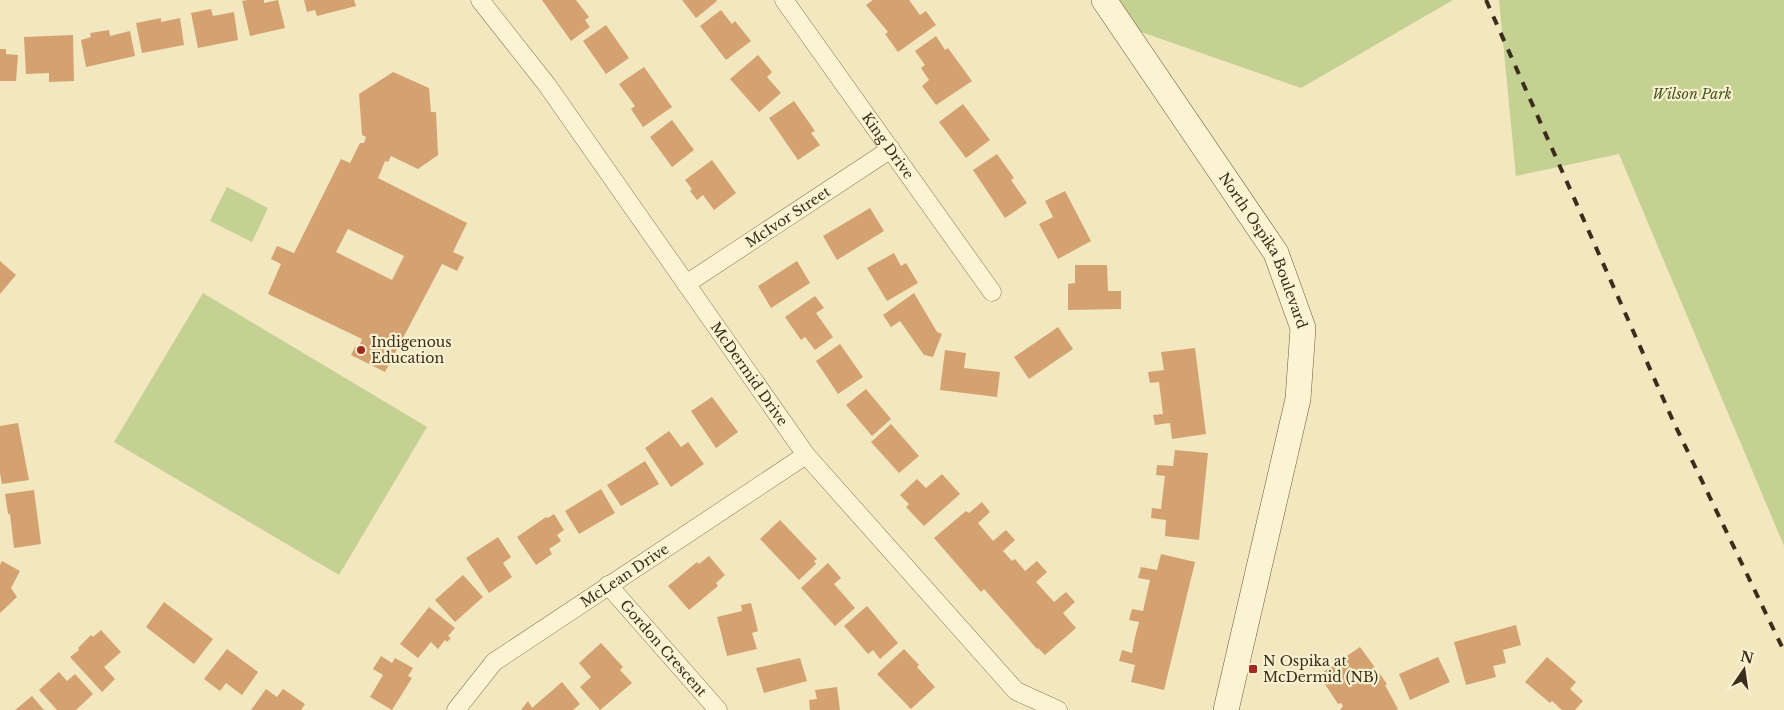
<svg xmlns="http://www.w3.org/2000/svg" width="1784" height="710" viewBox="0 0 1784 710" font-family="'Libre Baskerville',serif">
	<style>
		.green { fill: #c4d192 }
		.building { fill: #d4a271; fill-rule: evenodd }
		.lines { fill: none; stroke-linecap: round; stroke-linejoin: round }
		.street-casing { stroke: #8c7755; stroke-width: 19 }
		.secondary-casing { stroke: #6e5839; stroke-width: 26 }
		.street { stroke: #fcf3d3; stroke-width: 18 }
		.secondary { stroke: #fcf3d3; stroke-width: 25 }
		.rail { stroke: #3a2d1b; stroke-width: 4; stroke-dasharray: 9 9; stroke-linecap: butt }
		.poi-dot { fill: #a12a20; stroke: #f8f0cf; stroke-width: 2 }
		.labels { text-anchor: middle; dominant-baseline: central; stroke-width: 4.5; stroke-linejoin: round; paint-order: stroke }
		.park-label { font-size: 14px; font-style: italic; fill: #455820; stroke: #f8f0cf }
		.street-label { font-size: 14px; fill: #3a2d1b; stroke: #f8f0cf }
		.poi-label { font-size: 14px; fill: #3a2d1b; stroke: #f8f0cf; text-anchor: start }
	</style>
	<rect width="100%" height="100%" fill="#f2e7bf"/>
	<!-- green -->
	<g class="green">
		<polygon points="1099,0 1453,0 1301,88 1104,19"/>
		<polygon points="1499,0 1784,0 1784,546 1619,154 1516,176"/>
		<polygon points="227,187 268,208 252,242 210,221"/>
		<polygon points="203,293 427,427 339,575 114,442"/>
	</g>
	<!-- building -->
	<g class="building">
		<polygon points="247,0 264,0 264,3 278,0 285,28 250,36 242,1"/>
		<polygon points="304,0 354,0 356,6 317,16 315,10 307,12"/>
		<polygon points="542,0 576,0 589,17 585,20 590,27 571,41"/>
		<polygon points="682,0 716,0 717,1 696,18"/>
		<polygon points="873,0 909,0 920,15 926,11 936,25 898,52 885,34 888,32 866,5"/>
		<polygon points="211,9 213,16 234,12 238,40 198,48 191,13"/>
		<polygon points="721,10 732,24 735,21 751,41 726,60 700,26"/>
		<polygon points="161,18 161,22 180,18 184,45 142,53 136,23"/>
		<polygon points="606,25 629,58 606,74 583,41"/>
		<polygon points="109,30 110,36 130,31 135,56 86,67 81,40 91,37 90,33"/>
		<polygon points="73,35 74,81 49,82 49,73 26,74 24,37"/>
		<polygon points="936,36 945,50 948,48 972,81 936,105 922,86 929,80 921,68 925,65 915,51"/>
		<polygon points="0,49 6,49 6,54 18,55 16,81 0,81"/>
		<polygon points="758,55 772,72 767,77 781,93 759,112 730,79"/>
		<polygon points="644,67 672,107 643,127 631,109 635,106 619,84"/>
		<path d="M393 72 429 88 431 112H436L438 155 418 169 391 156 388 162 385 161 378 178 467 223 453 252 464 257 457 271 442 264 385 372 351 355 355 347H359L362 339 268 294 281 264 271 259 277 246 294 253 341 159 350 163 360 143H364L366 137 362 135 359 94ZM348 229 404 256 392 280 336 252Z"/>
		<polygon points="794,101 815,131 811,133 820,145 798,160 769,118"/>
		<polygon points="963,104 990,140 966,158 939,122"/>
		<polygon points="672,120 694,150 672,167 650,137"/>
		<polygon points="997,154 1014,178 1011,180 1027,203 1005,218 973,170"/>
		<polygon points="712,160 736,193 714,210 703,195 697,200 690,191 692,189 685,180"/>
		<polygon points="1065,191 1091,241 1058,259 1039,224 1053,217 1045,201"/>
		<polygon points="870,208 884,231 837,260 823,236"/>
		<polygon points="894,253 901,266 906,263 918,283 887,301 867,268"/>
		<polygon points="0,261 16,275 0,294"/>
		<polygon points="797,261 810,283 771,308 758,286"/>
		<polygon points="1075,265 1107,265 1108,291 1121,291 1121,309 1068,310 1068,284 1075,283"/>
		<polygon points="914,293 937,332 942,334 933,357 924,355 900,321 891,327 883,315"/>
		<polygon points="815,296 824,308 816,313 833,337 815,350 805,337 801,340 785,317"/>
		<polygon points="1058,327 1073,349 1029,379 1014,357"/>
		<polygon points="840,344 863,377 838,394 816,361"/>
		<polygon points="1195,348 1206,434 1172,439 1170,423 1155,425 1153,415 1163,414 1159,382 1150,383 1148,372 1164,370 1161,352"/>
		<polygon points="945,350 966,353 964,368 1000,372 997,397 940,390"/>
		<polygon points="866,389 891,419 872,436 846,405"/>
		<polygon points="712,397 738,432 716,448 691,411"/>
		<polygon points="18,423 29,480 2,484 0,473 0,426"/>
		<polygon points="891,424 919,456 899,473 871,442"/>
		<polygon points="669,431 681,447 688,442 704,464 671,487 645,448"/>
		<polygon points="1175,450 1208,453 1199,540 1165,536 1166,520 1151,518 1152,508 1161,509 1165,476 1156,475 1157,465 1173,466"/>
		<polygon points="645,461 659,484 621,506 607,485"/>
		<polygon points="942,474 960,494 924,526 906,507 909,504 900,495 917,479 926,488"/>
		<polygon points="601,489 615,513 579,534 565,511"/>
		<polygon points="34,490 41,544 14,548 10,514 8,514 5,494"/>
		<polygon points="982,502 990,512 978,523 993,541 1006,530 1015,540 1003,551 1012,561 1015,559 1025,571 1037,561 1047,572 1036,582 1054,602 1066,592 1075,602 1063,613 1076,628 1045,655 1038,648 1037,649 984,589 981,592 934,538 966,511 969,513"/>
		<polygon points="554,514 564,530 557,535 561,541 549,549 552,554 536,565 517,537 546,517 548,518"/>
		<polygon points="780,520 817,559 814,561 816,564 799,580 760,539"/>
		<polygon points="498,537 511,557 503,563 512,577 489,593 466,558"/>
		<polygon points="1161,554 1195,562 1164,690 1131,682 1135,665 1119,661 1122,650 1132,653 1135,637 1139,622 1129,620 1132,609 1143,611 1150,580 1138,578 1141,567 1157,570"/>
		<polygon points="709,556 725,575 716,583 718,586 689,610 668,586 697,562 699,564"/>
		<polygon points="2,561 20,571 11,588 17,597 0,613 0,565"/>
		<polygon points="828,563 841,578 834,584 855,608 835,626 801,588"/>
		<polygon points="463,575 483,597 455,622 435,600"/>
		<polygon points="164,602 213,639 194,664 146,627"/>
		<polygon points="751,603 758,631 752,633 757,649 727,656 717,617 742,611 741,605"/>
		<polygon points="867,606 898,643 880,659 873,650 868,654 844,626"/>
		<polygon points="429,607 455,628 448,636 451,638 447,642 445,640 438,649 431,642 418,658 400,644"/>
		<polygon points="1516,625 1521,645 1503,650 1506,663 1493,666 1496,677 1466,685 1454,642"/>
		<polygon points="101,630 121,652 104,667 115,679 102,692 70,657 79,650 78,648 91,635 93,637"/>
		<polygon points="601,643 623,667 620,670 632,683 600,710 580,687 591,677 579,663"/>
		<polygon points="1360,647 1387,684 1385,685 1398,709 1396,710 1340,710 1343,706 1341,703 1338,704 1319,675"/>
		<polygon points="227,649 258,672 242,695 226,683 220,691 204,679"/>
		<polygon points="904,649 919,665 917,667 935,687 911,709 877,674"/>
		<polygon points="381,656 392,663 395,658 413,668 408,676 412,678 392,710 370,697 383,675 373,669"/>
		<polygon points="1438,657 1450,682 1410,700 1399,674"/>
		<polygon points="1547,657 1576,682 1570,689 1583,701 1575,710 1562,710 1552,701 1550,703 1525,682"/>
		<polygon points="800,658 807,681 764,693 756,668"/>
		<polygon points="59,672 67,681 75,674 93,694 76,710 57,710 39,690"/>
		<polygon points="562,682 580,704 573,710 521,710 528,701 532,708"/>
		<polygon points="837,687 840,710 810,710 809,700 817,699 815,690"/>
		<polygon points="266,689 277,697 283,689 305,704 301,710 251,710"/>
		<polygon points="32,696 44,710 15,710"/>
	</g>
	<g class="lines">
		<!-- street casing -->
		<g class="street-casing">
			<g id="street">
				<path id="s1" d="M480 0 547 85 806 455 1016 691 1058 710"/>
				<path id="s2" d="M784 0 992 292"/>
				<path id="s3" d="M686 284 891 149"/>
				<path id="s4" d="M608 585 718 710"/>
				<path id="s5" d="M456 710 494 662 806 455"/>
			</g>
		</g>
		<!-- secondary casing -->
		<g class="secondary-casing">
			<g id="secondary">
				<path id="s6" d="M1104 0 1276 253 1303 328 1298 399 1226 710"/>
			</g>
		</g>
		<!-- street -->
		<use href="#street" class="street"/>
		<!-- secondary -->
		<use href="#secondary" class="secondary"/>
		<!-- rail -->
		<polyline class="rail" points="1486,0 1674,423 1784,651"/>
	</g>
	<!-- markers -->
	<g class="poi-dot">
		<circle cx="361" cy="350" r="5"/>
		<rect x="1248" y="664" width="10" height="10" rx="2.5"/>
	</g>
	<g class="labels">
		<!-- park labels -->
		<g class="park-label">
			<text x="1692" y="94">Wilson Park</text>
		</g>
		<!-- street labels -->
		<g class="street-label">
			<text stroke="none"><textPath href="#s2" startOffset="179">King Drive</textPath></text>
			<text stroke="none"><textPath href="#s3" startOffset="122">McIvor Street</textPath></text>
			<text stroke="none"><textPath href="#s6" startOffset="298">North Ospika Boulevard</textPath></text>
			<text stroke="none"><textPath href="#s1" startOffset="461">McDermid Drive</textPath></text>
			<text stroke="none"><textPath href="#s5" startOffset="218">McLean Drive</textPath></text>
			<text stroke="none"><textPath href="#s4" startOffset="84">Gordon Crescent</textPath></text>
		</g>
		<!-- poi labels -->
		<g class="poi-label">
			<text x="371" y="342">Indigenous<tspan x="371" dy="16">Education</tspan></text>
			<text x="1263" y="661">N Ospika at<tspan x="1263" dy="16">McDermid (NB)</tspan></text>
		</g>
	</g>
	<!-- north arrow -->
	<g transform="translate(1744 670) rotate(13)" stroke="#f8f0cf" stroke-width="4" paint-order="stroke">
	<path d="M0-4L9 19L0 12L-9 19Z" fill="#3a2d1b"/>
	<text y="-8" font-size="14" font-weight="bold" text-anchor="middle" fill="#3a2d1b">N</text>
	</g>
</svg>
